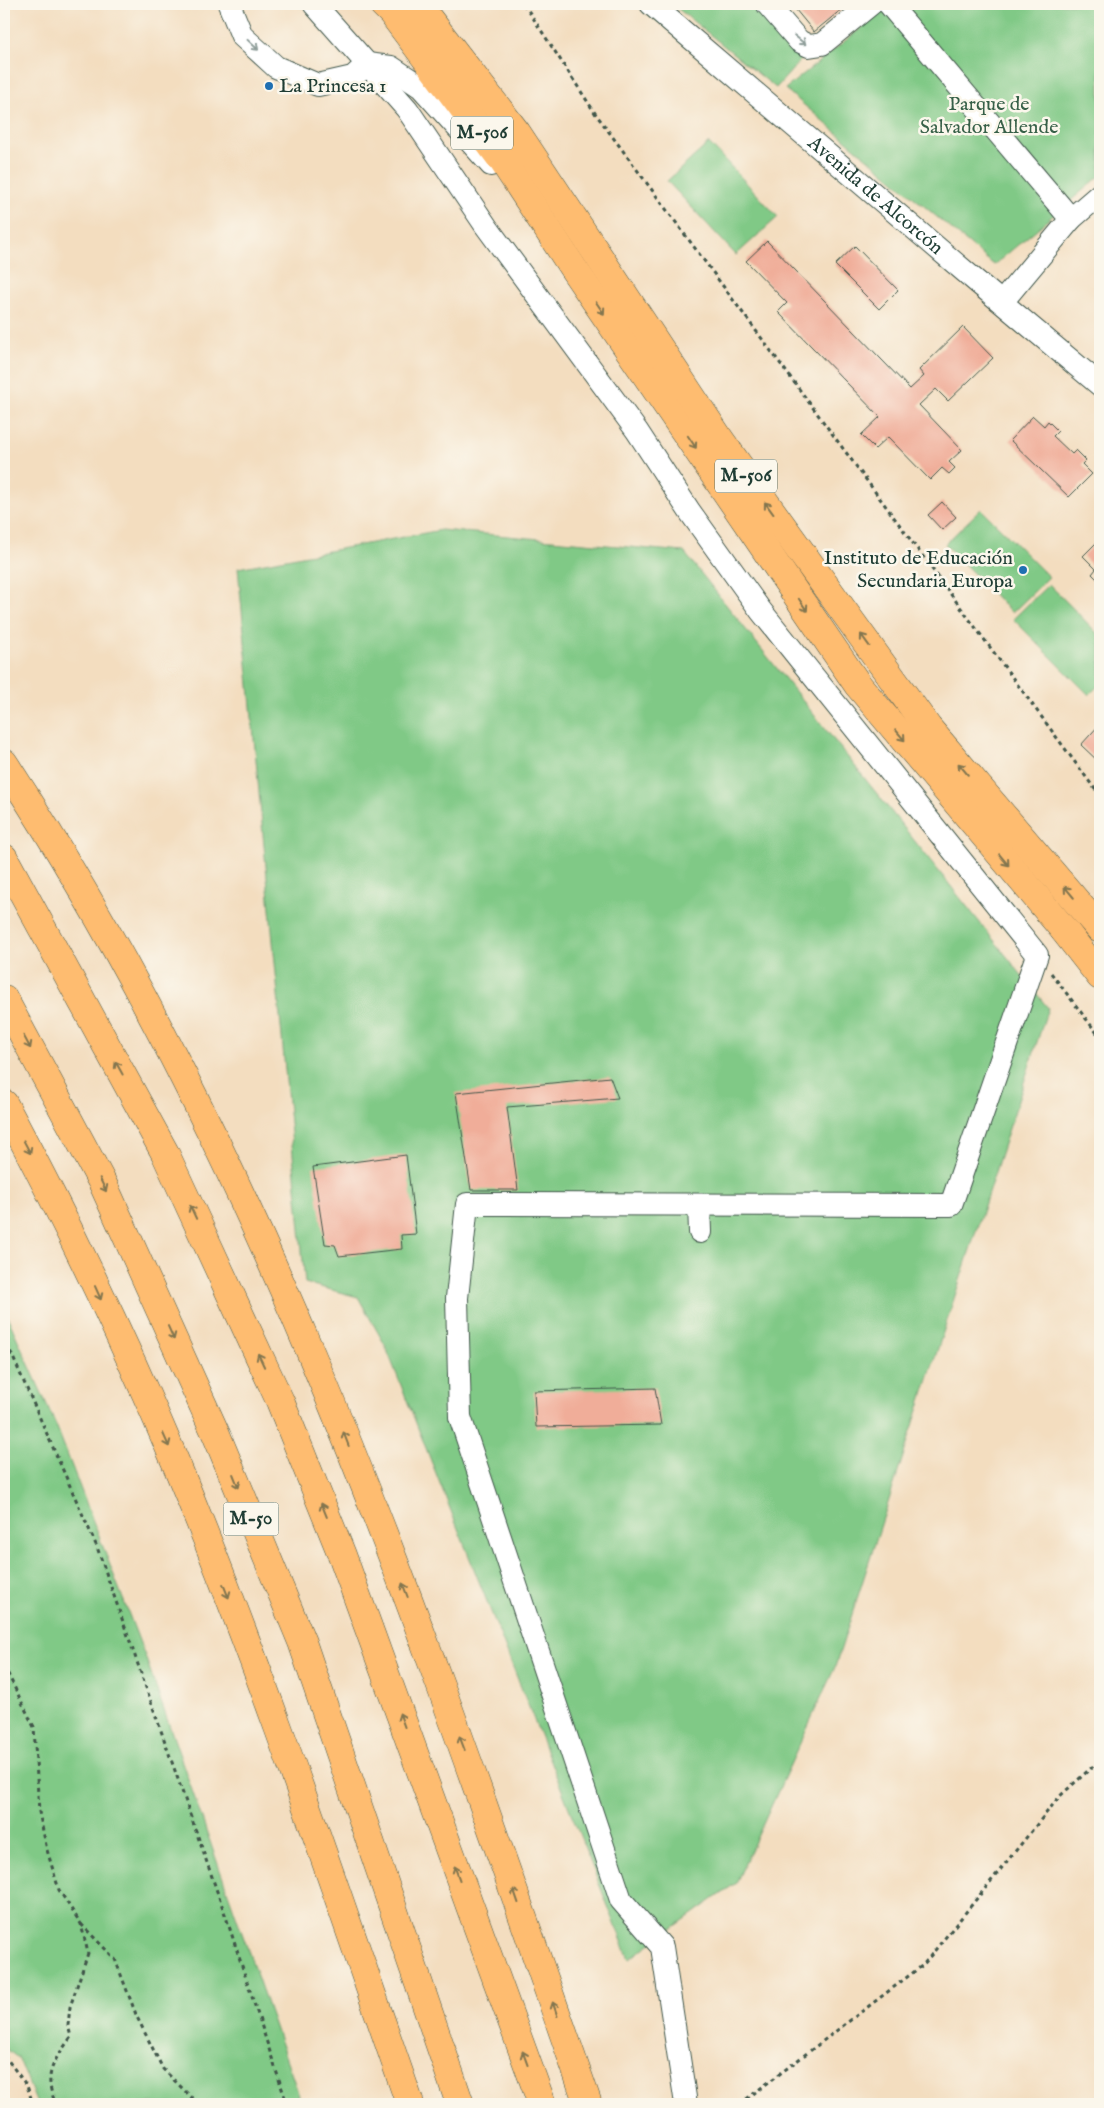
<svg xmlns="http://www.w3.org/2000/svg" width="1104" height="2108" viewBox="0 0 1104 2108" font-family="'IM FELL English',serif">
	<style>
		.green { fill: #80c986; stroke: #50835d }
		.building { fill: #f0ad99 }
		.lines { fill: none; stroke-linecap: round; stroke-linejoin: round }
		.minor-casing { stroke: #3f5549; stroke-width: 24 }
		.major-casing { stroke: #3f5549; stroke-width: 29 }
		.highway-casing { stroke: #3f5549; stroke-width: 29 }
		.path { stroke: #3f5549; stroke-width: 3; stroke-dasharray: 4 4; stroke-linecap: butt }
		.minor { stroke: #fff; stroke-width: 22 }
		.major { stroke: #febc70; stroke-width: 28 }
		.highway { stroke: #febc70; stroke-width: 28 }
		.oneway { stroke: #8f9e9a }
		.oneway2 { stroke: #83764f }
		.poi-dot { fill: #1f6fb2; stroke: #fbf7ec; stroke-width: 2 }
		.labels { text-anchor: middle; dominant-baseline: central; stroke-width: 5; stroke-linejoin: round; paint-order: stroke }
		.shield { fill: #fbf7ec; stroke: #61756b; stroke-width: 1 }
		.shield-label { font-size: 19px; font-weight: bold; fill: #1f3d34 }
		.poi-label { font-size: 20px; fill: #1f3d34; stroke: #fbf7ec; text-anchor: start }
		.park-label { font-size: 20px; fill: #376048; stroke: #fbf7ec }
		.street-label { font-size: 20px; fill: #1f3d34; stroke: #fbf7ec }
	</style>
	<rect width="100%" height="100%" fill="#fbf7ec"/>
	<filter id="ink" filterUnits="userSpaceOnUse"><feTurbulence type="fractalNoise" baseFrequency=".02" numOctaves="2"/><feDisplacementMap in="SourceGraphic" scale="10" xChannelSelector="R" yChannelSelector="G"/><feConvolveMatrix kernelMatrix="1 2 1 2 8 2 1 2 1" color-interpolation-filters="sRGB"/></filter>
	<filter id="wash" filterUnits="userSpaceOnUse"><feTurbulence type="fractalNoise" baseFrequency=".0096" numOctaves="4" result="noise"/><feDisplacementMap in="SourceGraphic" scale="20" xChannelSelector="R" yChannelSelector="G"/><feGaussianBlur stdDeviation="1.12" result="paint"/><feColorMatrix in="noise" values="0 0 0 0 0 0 0 0 0 0 0 0 0 0 0 0 0 1.4 0 .05"/><feComposite in="paint" operator="in"/></filter>
	<g filter="url(#wash)">
		<rect width="100%" height="100%" fill="#f3ddbf"/>
		<!-- green -->
		<g class="green">
			<polygon points="672,4 755,4 800,56 800,61 776,88"/>
			<polygon points="891,4 1100,4 1100,176 994,265 785,89"/>
			<polygon points="709,143 778,217 736,255 667,181"/>
			<polygon points="981,509 1049,577 1012,613 945,544"/>
			<polygon points="441,530 684,552 1048,1008 835,1667 736,1883 629,1959 385,1345 358,1297 305,1283 238,568"/>
			<polygon points="1049,584 1100,636 1100,684 1089,695 1013,619"/>
			<polygon points="4,1309 56,1425 145,1656 302,2104 37,2104 19,2059 4,2047"/>
		</g>
		<g id="blocks">
			<!-- building -->
			<g class="building">
				<polygon points="791,4 848,4 814,32"/>
				<polygon points="767,241 910,389 924,376 919,370 963,327 993,358 948,401 936,389 919,405 962,450 949,462 955,468 949,474 942,468 930,480 888,437 875,449 861,435 880,417 778,312 787,303 746,261"/>
				<polygon points="855,246 898,290 879,309 835,265"/>
				<polygon points="1033,416 1044,426 1048,421 1058,431 1053,436 1072,454 1076,450 1086,460 1082,464 1092,474 1069,497 1010,440"/>
				<polygon points="942,502 956,517 942,530 928,515"/>
				<polygon points="1100,539 1100,582 1092,574 1096,569 1083,556"/>
				<polygon points="1100,724 1100,763 1081,745"/>
				<polygon points="610,1077 618,1098 507,1107 518,1190 471,1190 456,1093"/>
				<polygon points="406,1155 416,1234 401,1235 402,1249 339,1256 335,1245 325,1244 313,1167"/>
				<polygon points="655,1388 661,1425 536,1427 534,1391"/>
			</g>
		</g>
	</g>
	<g filter="url(#ink)">
		<use href="#blocks" fill-opacity="0" stroke="#3f5549" stroke-width="1"/>
		<g class="lines">
			<!-- minor casing -->
			<g class="minor-casing">
				<g id="minor">
					<polyline points="229,4 242,36 276,67 318,85 353,77 367,64 391,67 421,87 491,165"/>
					<polyline points="314,4 407,109 486,226 637,431 690,512 761,611 1037,955 951,1205 467,1204 457,1298 460,1417 621,1900 662,1947 686,2104"/>
					<path id="s1" d="M651 4 976 281 1100 385"/>
					<polyline points="767,4 799,41 809,46 822,44 871,4"/>
					<polyline points="889,4 1071,219 1100,194"/>
					<polyline points="1002,302 1071,219"/>
					<polyline points="699,1205 700,1232"/>
				</g>
			</g>
			<!-- major casing -->
			<g class="major-casing">
				<polyline id="major" points="1064,930 1100,976"/>
			</g>
			<!-- highway casing -->
			<g class="highway-casing">
				<g id="highway">
					<polyline points="383,4 392,13 503,161 573,268 858,685 1064,930"/>
					<polyline points="417,4 517,133 721,441 928,728 1100,929"/>
					<path d="M4 763C273 1174 427 1644 588 2104"/>
					<polyline points="4,858 165,1153 280,1401 342,1555 542,2104"/>
					<polyline points="4,999 103,1184 216,1434 302,1642 460,2104"/>
					<path d="M4 1104C66 1220 124 1340 175 1461 263 1672 335 1889 410 2104"/>
				</g>
			</g>
			<!-- path -->
			<g class="path">
				<polyline points="524,4 595,113 1100,796"/>
				<polyline points="1051,973 1100,1037"/>
				<polyline points="4,1337 97,1547 227,1920 287,2104"/>
				<path d="M4 1666 34 1727 39 1812 47 1850 59 1890 81 1924 88 1953 70 2007 68 2025 71 2037C54 2061 42 2074 56 2104"/>
				<polyline points="81,1924 115,1959 137,2017 163,2069 198,2104"/>
				<polyline points="4,2055 27,2086 33,2104"/>
				<polyline points="740,2104 923,1965 1060,1796 1100,1760"/>
			</g>
			<!-- minor -->
			<use href="#minor" class="minor"/>
			<!-- major -->
			<use href="#major" class="major"/>
			<!-- highway -->
			<use href="#highway" class="highway"/>
		</g>
		<!-- one-way arrows -->
		<defs><path id="oneway-shaft" d="M-6 0H5M1.5-3L5.5 0L1.5 3" fill="none" stroke-width="1.6" stroke-linecap="round" stroke-linejoin="round" transform="scale(1.25)"/></defs>
		<g class="oneway">
			<use href="#oneway-shaft" transform="translate(800 40) rotate(39)"/>
			<use href="#oneway-shaft" transform="translate(253 45) rotate(43)"/>
		</g>
		<g class="oneway2">
			<use href="#oneway-shaft" transform="translate(600 308) rotate(56)"/>
			<use href="#oneway-shaft" transform="translate(692 442) rotate(56)"/>
			<use href="#oneway-shaft" transform="translate(769 508) rotate(-126)"/>
			<use href="#oneway-shaft" transform="translate(803 605) rotate(56)"/>
			<use href="#oneway-shaft" transform="translate(865 640) rotate(-126)"/>
			<use href="#oneway-shaft" transform="translate(900 735) rotate(50)"/>
			<use href="#oneway-shaft" transform="translate(963 769) rotate(-130)"/>
			<use href="#oneway-shaft" transform="translate(1004 860) rotate(50)"/>
			<use href="#oneway-shaft" transform="translate(1069 892) rotate(-130)"/>
			<use href="#oneway-shaft" transform="translate(27 1042) rotate(62)"/>
			<use href="#oneway-shaft" transform="translate(119 1068) rotate(-119)"/>
			<use href="#oneway-shaft" transform="translate(27 1147) rotate(62)"/>
			<use href="#oneway-shaft" transform="translate(103 1185) rotate(64)"/>
			<use href="#oneway-shaft" transform="translate(193 1212) rotate(-115)"/>
			<use href="#oneway-shaft" transform="translate(98 1293) rotate(66)"/>
			<use href="#oneway-shaft" transform="translate(171 1333) rotate(66)"/>
			<use href="#oneway-shaft" transform="translate(261 1360) rotate(-115)"/>
			<use href="#oneway-shaft" transform="translate(346 1439) rotate(-111)"/>
			<use href="#oneway-shaft" transform="translate(166 1440) rotate(66)"/>
			<use href="#oneway-shaft" transform="translate(236 1481) rotate(68)"/>
			<use href="#oneway-shaft" transform="translate(324 1510) rotate(-112)"/>
			<use href="#oneway-shaft" transform="translate(405 1590) rotate(-111)"/>
			<use href="#oneway-shaft" transform="translate(226 1591) rotate(68)"/>
			<use href="#oneway-shaft" transform="translate(402 1720) rotate(-110)"/>
			<use href="#oneway-shaft" transform="translate(462 1743) rotate(-111)"/>
			<use href="#oneway-shaft" transform="translate(457 1873) rotate(-110)"/>
			<use href="#oneway-shaft" transform="translate(516 1896) rotate(-109)"/>
			<use href="#oneway-shaft" transform="translate(555 2009) rotate(-109)"/>
			<use href="#oneway-shaft" transform="translate(525 2058) rotate(-110)"/>
		</g>
	</g>
	<!-- markers -->
	<g class="poi-dot">
		<circle cx="269" cy="86" r="5"/>
		<circle cx="1023" cy="570" r="5"/>
	</g>
	<g class="labels">
		<!-- shield labels -->
		<g class="shield">
			<rect x="451" y="116.5" width="62" height="33" rx="4"/>
			<rect x="715" y="459.5" width="62" height="33" rx="4"/>
			<rect x="223.5" y="1502.5" width="55" height="33" rx="4"/>
		</g>
		<g class="shield-label">
			<text x="482" y="133">M-506</text>
			<text x="746" y="476">M-506</text>
			<text x="251" y="1519">M-50</text>
		</g>
		<!-- poi labels -->
		<g class="poi-label">
			<text x="279" y="86">La Princesa 1</text>
			<text x="1013" y="558" text-anchor="end">Instituto de Educación<tspan x="1013" dy="23">Secundaria Europa</tspan></text>
		</g>
		<!-- park labels -->
		<g class="park-label">
			<text x="989" y="104">Parque de<tspan x="989" dy="23">Salvador Allende</tspan></text>
		</g>
		<!-- street labels -->
		<g class="street-label">
			<text stroke="none"><textPath href="#s1" startOffset="295">Avenida de Alcorcón</textPath></text>
		</g>
	</g>
	<!-- margin -->
	<rect width="1104" height="2108" fill="none" stroke="#fbf7ec" stroke-width="20"/>
</svg>
